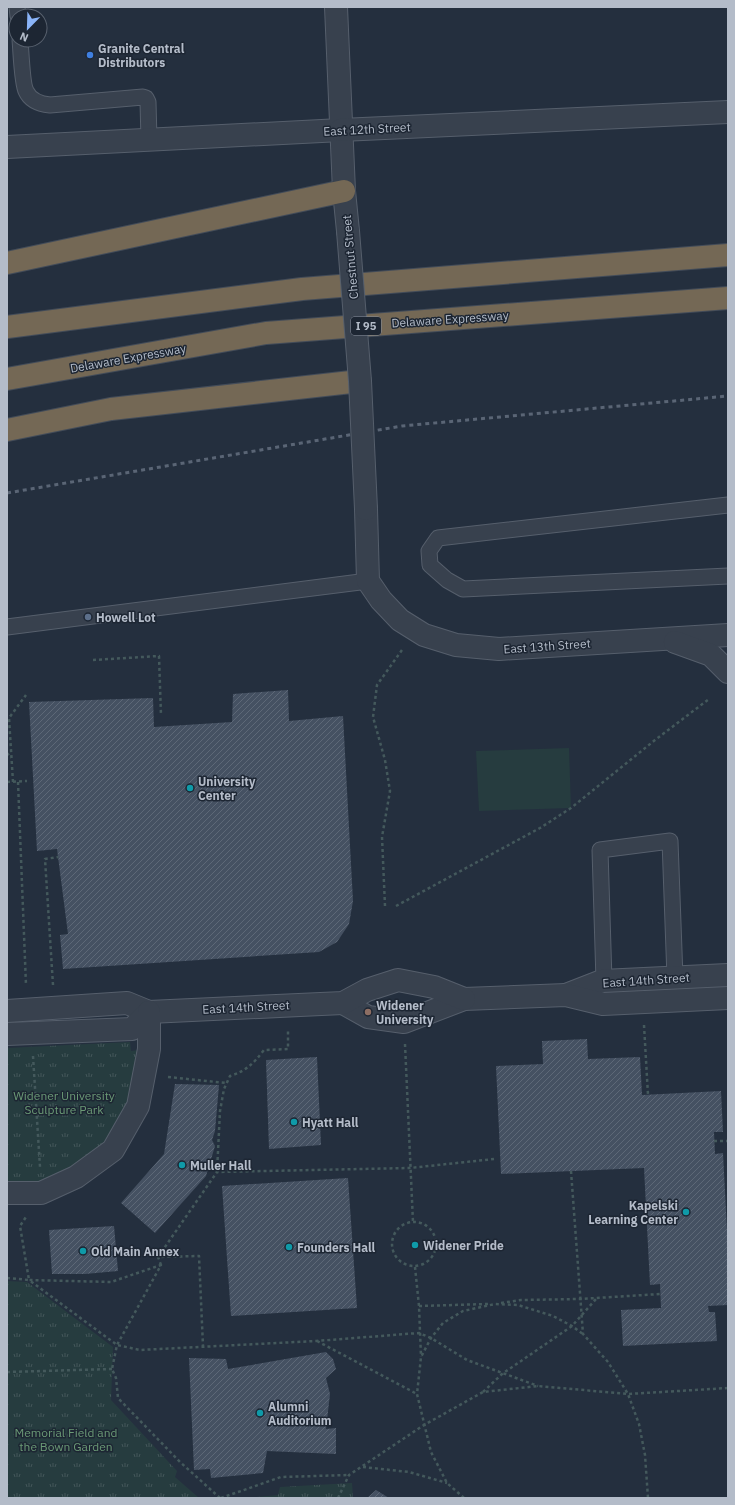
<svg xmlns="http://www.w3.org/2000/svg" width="735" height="1505" viewBox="0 0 735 1505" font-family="'IBM Plex Sans',sans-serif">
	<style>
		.park { fill: url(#park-tufts) }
		.pitch { fill: #263c3f }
		.building { fill: url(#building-hatch) }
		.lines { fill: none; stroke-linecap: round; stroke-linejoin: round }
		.service-casing { stroke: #565f6c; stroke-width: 17 }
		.minor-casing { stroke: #565f6c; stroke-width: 24 }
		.tertiary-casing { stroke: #565f6c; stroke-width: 24 }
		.motorway-casing { stroke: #434c59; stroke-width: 24 }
		.path { stroke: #44595c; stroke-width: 2.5; stroke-dasharray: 3 3; stroke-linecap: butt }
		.service { stroke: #38414e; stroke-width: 15 }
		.minor { stroke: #38414e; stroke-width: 22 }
		.tertiary { stroke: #38414e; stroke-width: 22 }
		.motorway { stroke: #746855; stroke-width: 22 }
		.rail { stroke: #5a6575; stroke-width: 3; stroke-dasharray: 4 4; stroke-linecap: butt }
		.tertiary-bridge-casing { stroke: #565f6c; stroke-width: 24; stroke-linecap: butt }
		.tertiary-bridge { stroke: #38414e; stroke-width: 22 }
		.shop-dot { fill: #3f7fe0; stroke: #1d2633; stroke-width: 1.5 }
		.service-dot { fill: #5c6f8a; stroke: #1d2633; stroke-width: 1.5 }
		.culture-dot { fill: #0f9aa8; stroke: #1d2633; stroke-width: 1.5 }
		.education-dot { fill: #8d6e63; stroke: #1d2633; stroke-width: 1.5 }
		.labels { text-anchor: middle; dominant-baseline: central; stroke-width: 3; stroke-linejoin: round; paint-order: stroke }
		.shield { fill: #1d2633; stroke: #878f9c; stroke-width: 1 }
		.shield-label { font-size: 11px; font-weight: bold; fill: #b4bcc9 }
		.poi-label { font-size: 12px; font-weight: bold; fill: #b4bcc9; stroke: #1d2633; text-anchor: start }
		.street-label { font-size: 12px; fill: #b4bcc9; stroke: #1d2633 }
		.park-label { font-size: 12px; fill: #6b9a76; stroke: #1d2633 }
	</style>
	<defs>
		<pattern id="park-tufts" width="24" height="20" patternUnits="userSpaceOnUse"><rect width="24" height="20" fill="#263c3f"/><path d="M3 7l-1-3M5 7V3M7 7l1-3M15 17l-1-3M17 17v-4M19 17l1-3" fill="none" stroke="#435659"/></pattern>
		<pattern id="building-hatch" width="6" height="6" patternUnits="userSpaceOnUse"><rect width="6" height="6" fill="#455162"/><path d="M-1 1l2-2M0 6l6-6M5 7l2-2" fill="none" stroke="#5d6877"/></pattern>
	</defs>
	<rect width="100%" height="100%" fill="#242f3e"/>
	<!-- park -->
	<g class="park">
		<polygon points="130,1042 131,1051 139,1050 133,1094 114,1132 91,1158 61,1175 36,1183 7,1185 7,1048"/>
		<polygon points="7,1281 27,1282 113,1347 111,1400 177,1471 175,1477 199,1498 7,1498"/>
		<polygon points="352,1483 353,1498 245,1498 278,1495 280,1487"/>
	</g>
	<!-- pitch -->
	<polygon class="pitch" points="569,748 571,808 479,811 476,751"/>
	<!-- building -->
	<g class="building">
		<polygon points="288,690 289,721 343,716 353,901 349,924 337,942 319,952 63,969 60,935 68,934 57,849 37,851 29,702 153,698 154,727 232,722 233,694"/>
		<polygon points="587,1039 588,1059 640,1057 642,1095 721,1091 723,1132 714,1132 715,1154 723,1153 728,1250 728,1305 708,1306 709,1312 715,1312 717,1341 623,1346 621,1310 661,1308 660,1284 650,1285 644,1168 501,1174 496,1066 543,1064 542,1041"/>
		<polygon points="317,1057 321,1145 269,1149 266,1060"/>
		<polygon points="175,1084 219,1085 215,1131 212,1140 215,1146 206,1176 155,1233 121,1203 164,1154"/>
		<polygon points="348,1178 357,1308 231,1316 222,1186"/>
		<polygon points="114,1226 118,1271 85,1274 52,1274 49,1230"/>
		<polygon points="326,1352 333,1359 336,1369 326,1378 330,1394 326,1429 336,1428 336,1454 267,1451 263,1473 211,1478 210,1469 194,1470 189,1358 226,1359 228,1369"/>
		<polygon points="376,1490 389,1498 367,1498"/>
	</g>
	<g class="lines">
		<!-- service casing -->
		<g class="service-casing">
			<g id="service">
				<polyline points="17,7 18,16"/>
				<path d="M20 40C21 50 22 84 26 91 30 100 40 104 50 105L143 97 146 98 148 102 149 140"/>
				<polyline points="728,505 438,538 429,551 430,565 447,580 463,589 728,576"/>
				<polyline points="7,627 368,581"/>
				<polyline points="604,981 600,850 670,841 675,978"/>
			</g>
		</g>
		<!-- minor casing -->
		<g class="minor-casing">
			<g id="minor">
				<polyline points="7,147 341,130"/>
				<polyline points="566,995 602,981 728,975"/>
				<polyline points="343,1003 368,1017 404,1022 464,999 566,995 603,1004 728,998"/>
				<polyline points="7,1011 127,1003 149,1012 343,1003 367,990 398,980 434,987 464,999"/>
				<polyline points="7,1034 132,1029 149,1012"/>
				<polyline points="7,1193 41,1193 76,1177 113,1150 138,1106 149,1049 149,1012"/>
			</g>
		</g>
		<!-- tertiary casing -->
		<g class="tertiary-casing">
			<g id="tertiary">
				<polyline points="336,7 344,191 348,231"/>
				<polyline points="341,130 728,112"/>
				<polyline points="366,509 368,581 381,600 400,620 424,635 456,645 499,649 728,635"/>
				<polyline points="675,642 711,655 728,672"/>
			</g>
		</g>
		<!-- motorway casing -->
		<g class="motorway-casing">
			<g id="motorway">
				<polyline points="7,263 344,191"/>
				<polyline points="7,327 302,289 728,255"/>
				<polyline points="7,379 266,333 728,298"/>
				<polyline points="7,430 111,409 360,381"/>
			</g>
		</g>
		<!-- path -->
		<g class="path">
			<polyline points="93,660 159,656 161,715"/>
			<polyline points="7,753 11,758"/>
			<polyline points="7,782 27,781"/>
			<polyline points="13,782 9,718 26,695"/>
			<polyline points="18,782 26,985"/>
			<polyline points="385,906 382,837 390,791 385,760 373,717 377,685 402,650"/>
			<polyline points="396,906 540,828 571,808 655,740 709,699"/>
			<polyline points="53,985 45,859 58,857"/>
			<polyline points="644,1025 648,1095"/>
			<polyline points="405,1044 413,1222"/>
			<polyline points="33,1056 40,1167"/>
			<polyline points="168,1077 226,1083"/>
			<polyline points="714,1141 728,1141"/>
			<polyline points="571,1171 583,1334 608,1362 628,1394 639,1424 645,1455 648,1498"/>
			<path d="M217 1172 220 1111 224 1089 230 1076C246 1071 253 1064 264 1050L288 1049V1029"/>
			<circle cx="414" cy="1244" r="22"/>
			<polyline points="158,1257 217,1172 410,1168 494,1159"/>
			<polyline points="161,1265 158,1257 199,1256 203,1346"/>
			<polyline points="415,1267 419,1306 421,1357"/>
			<polyline points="7,1278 29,1280 20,1226 26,1217"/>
			<polyline points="501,1303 521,1300 580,1299 660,1294"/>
			<polyline points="419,1306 488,1304"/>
			<polyline points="317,1341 417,1394"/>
			<polyline points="7,1372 112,1369"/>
			<polyline points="483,1392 502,1374 572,1326 596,1299"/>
			<polyline points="363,1467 409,1472 447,1483"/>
			<polyline points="220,1498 180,1462 118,1398 116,1378 112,1369 117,1345 161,1265 111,1282 29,1280 117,1345 140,1350 316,1341 419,1333 431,1338 467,1360 538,1386"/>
			<polyline points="221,1498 281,1477 349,1475"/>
			<polyline points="338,1498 349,1475 424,1425 483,1392 538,1386 628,1394 728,1388"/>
			<polyline points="464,1498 447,1483 431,1452 417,1394 421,1357 431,1338 443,1323 463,1311 495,1304 518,1305 553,1316 572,1326 583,1334"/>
		</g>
		<!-- service -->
		<use href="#service" class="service"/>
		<!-- minor -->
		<use href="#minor" class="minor"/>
		<!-- tertiary -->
		<use href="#tertiary" class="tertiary"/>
		<!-- motorway -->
		<use href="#motorway" class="motorway"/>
		<!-- rail -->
		<polyline class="rail" points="7,493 402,426 728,396"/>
		<!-- tertiary-bridge casing -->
		<g class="tertiary-bridge-casing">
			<polyline id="tertiary-bridge" points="348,231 360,381 366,509"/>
		</g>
		<!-- tertiary-bridge -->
		<use href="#tertiary-bridge" class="tertiary-bridge"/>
	</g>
	<!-- markers -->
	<circle class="shop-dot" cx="90" cy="55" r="4"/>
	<circle class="service-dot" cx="88" cy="617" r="4"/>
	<g class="culture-dot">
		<circle cx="190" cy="788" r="4"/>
		<circle cx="294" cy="1122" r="4"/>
		<circle cx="182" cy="1165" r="4"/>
		<circle cx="686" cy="1212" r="4"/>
		<circle cx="415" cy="1245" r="4"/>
		<circle cx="289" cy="1247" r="4"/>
		<circle cx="83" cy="1251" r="4"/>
		<circle cx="260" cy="1413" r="4"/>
	</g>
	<circle class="education-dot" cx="368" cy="1012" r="4"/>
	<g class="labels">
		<!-- shield labels -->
		<rect class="shield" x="351" y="317" width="30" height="18" rx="3"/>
		<g class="shield-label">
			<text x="366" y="326">I 95</text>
		</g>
		<!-- poi labels -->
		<g class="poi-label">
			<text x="98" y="48">Granite Central<tspan x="98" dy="14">Distributors</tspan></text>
			<text x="96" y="617">Howell Lot</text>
			<text x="198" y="781">University<tspan x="198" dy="14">Center</tspan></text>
			<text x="376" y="1005">Widener<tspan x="376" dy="14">University</tspan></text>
			<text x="302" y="1122">Hyatt Hall</text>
			<text x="190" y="1165">Muller Hall</text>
			<text x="678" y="1205" text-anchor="end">Kapelski<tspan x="678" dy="14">Learning Center</tspan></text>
			<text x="423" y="1245">Widener Pride</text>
			<text x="297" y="1247">Founders Hall</text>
			<text x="91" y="1251">Old Main Annex</text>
			<text x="268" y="1406">Alumni<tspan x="268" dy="14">Auditorium</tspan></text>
		</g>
		<!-- street labels -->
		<g class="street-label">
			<text transform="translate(367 129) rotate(-3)">East 12th Street</text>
			<text transform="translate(350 257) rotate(-95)">Chestnut Street</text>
			<text transform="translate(450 319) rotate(-4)">Delaware Expressway</text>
			<text transform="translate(128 358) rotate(-10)">Delaware Expressway</text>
			<text transform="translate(547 646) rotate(-4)">East 13th Street</text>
			<text transform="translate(646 980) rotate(-4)">East 14th Street</text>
			<text transform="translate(246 1007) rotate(-3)">East 14th Street</text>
		</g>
		<!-- park labels -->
		<g class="park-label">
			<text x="64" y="1095">Widener University<tspan x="64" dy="14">Sculpture Park</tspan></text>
			<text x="66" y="1432">Memorial Field and<tspan x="66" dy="14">the Bown Garden</tspan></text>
		</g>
	</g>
	<!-- border -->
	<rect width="735" height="1505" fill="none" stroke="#b4bcc9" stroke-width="16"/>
	<!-- north arrow -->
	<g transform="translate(28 28) rotate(203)"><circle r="19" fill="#1d2633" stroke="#59626f"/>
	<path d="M0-3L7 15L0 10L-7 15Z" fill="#8ab4f8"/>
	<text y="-6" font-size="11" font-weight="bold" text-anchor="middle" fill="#b4bcc9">N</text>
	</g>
</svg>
